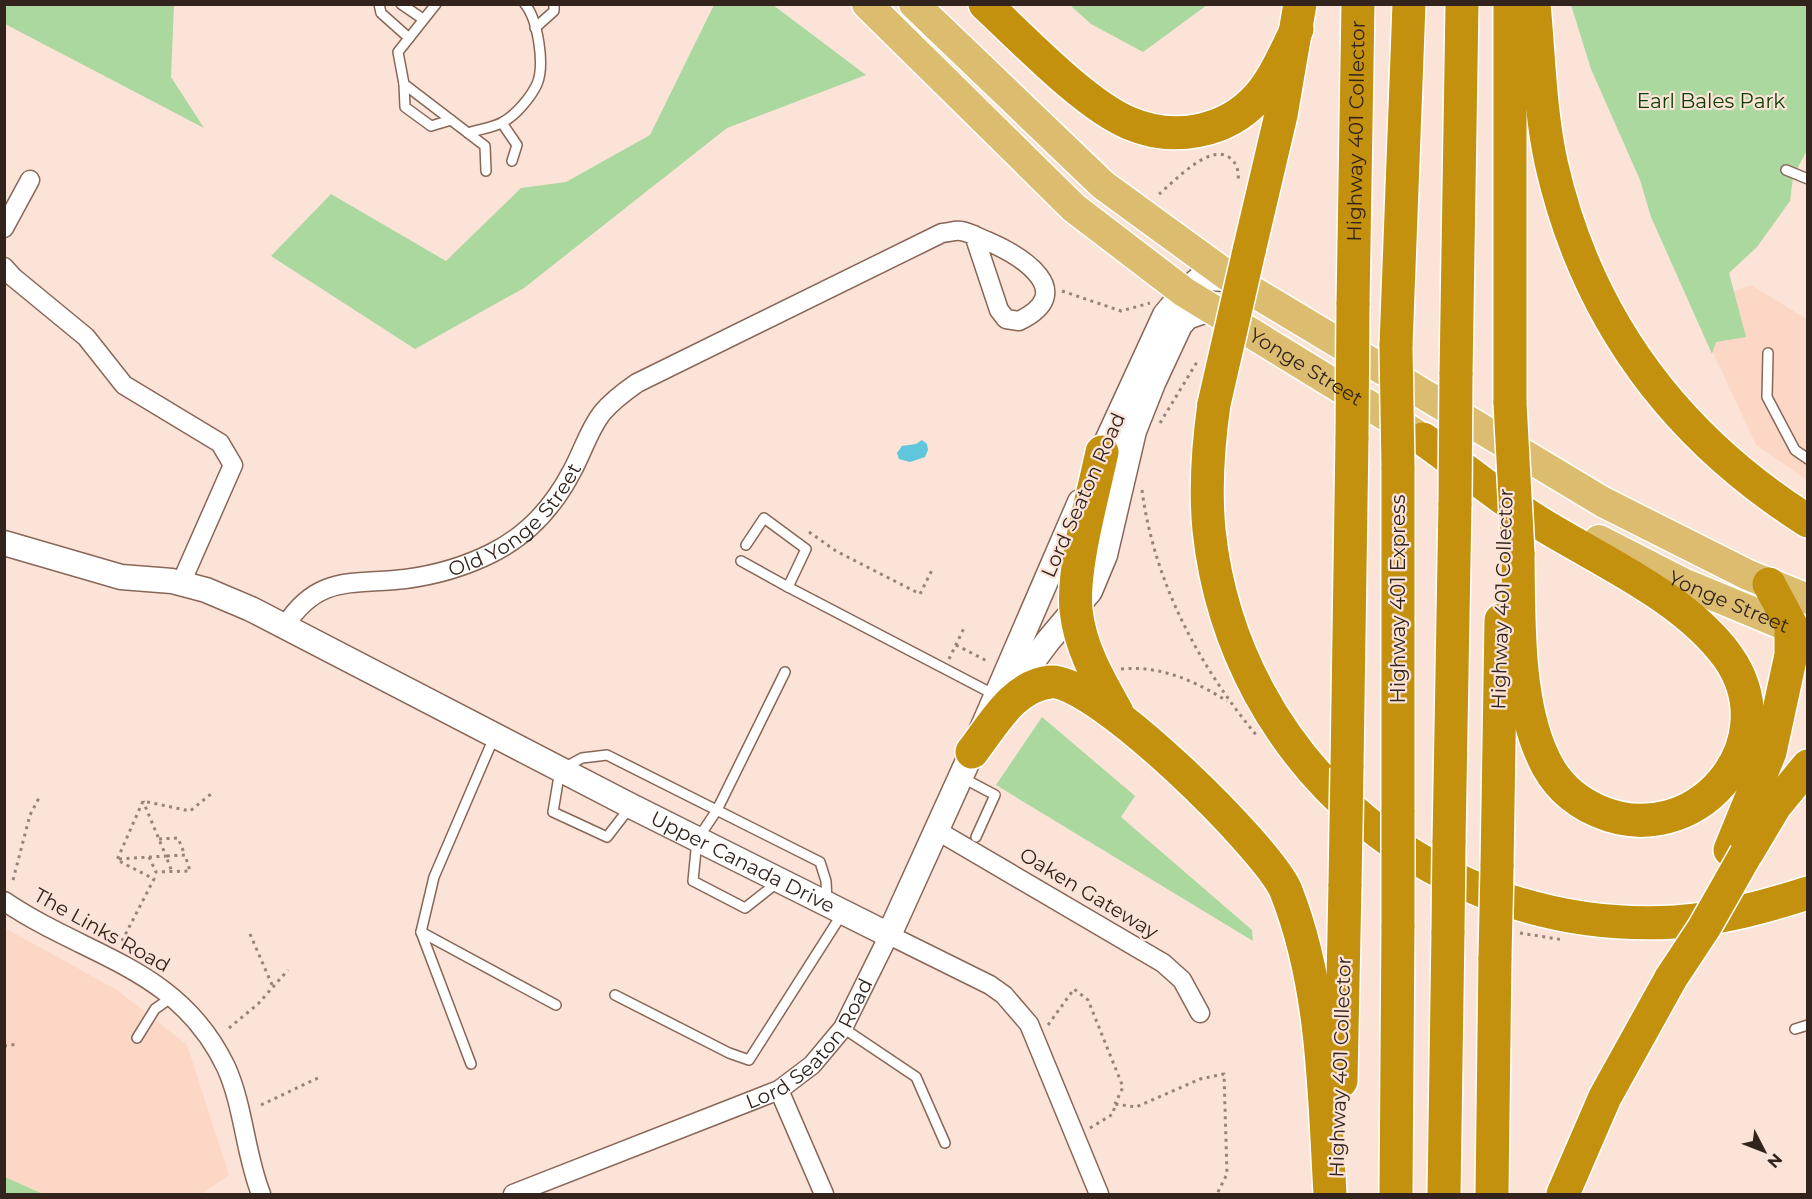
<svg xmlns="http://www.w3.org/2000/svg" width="1812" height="1199" viewBox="0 0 1812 1199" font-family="Montserrat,sans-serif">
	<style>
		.built { fill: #fcd7c6 }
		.green { fill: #aad89e }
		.water { fill: #5fc6db }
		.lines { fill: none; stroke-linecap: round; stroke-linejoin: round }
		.service-casing { stroke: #886757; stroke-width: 12 }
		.minor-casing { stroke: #886757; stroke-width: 21 }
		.tertiary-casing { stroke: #886757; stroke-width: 27 }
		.primary-casing { stroke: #fff; stroke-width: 33 }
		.motorway-casing { stroke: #fff; stroke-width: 36 }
		.path { stroke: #96837a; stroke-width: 3; stroke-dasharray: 3 4.5; stroke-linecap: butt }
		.service { stroke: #fff; stroke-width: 9 }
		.minor { stroke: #fff; stroke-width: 18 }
		.tertiary { stroke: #fff; stroke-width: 24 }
		.primary { stroke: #dcbd6f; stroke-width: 30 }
		.motorway { stroke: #c4910f; stroke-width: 33 }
		.motorway-bridge-casing { stroke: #fff; stroke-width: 36; stroke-linecap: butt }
		.motorway-bridge { stroke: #c4910f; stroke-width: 33 }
		.labels { text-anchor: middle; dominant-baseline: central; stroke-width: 4.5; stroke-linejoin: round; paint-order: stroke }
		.park-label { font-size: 20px; fill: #0d3d00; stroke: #fbe3d8 }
		.street-label { font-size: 20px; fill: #32241d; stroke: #fbe3d8 }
	</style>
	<rect width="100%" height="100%" fill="#fbe3d8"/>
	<!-- built -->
	<g class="built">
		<polygon points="1751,285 1807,319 1807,480 1756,445 1692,307"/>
		<polygon points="5,928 117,990 187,1045 229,1175 202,1194 43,1194 5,1177"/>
	</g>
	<!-- green -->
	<g class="green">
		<polygon points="4,5 174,5 171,77 204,128 5,24"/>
		<polygon points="714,5 773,5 866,75 727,128 524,288 415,349 271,256 331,194 446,261 521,188 566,182 650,135"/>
		<polygon points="1070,5 1207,5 1143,52 1091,24"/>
		<polygon points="1571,5 1807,5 1807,150 1793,177 1790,201 1757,247 1729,273 1746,337 1716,342 1712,354 1651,217 1640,180 1591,69"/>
		<polygon points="1042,717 1135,796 1121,817 1252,930 1253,941 996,785"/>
		<polygon points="4,1177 5,1177 43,1194 5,1194"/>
	</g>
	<!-- water -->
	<polygon class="water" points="922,440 927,444 928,450 925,457 910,462 899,459 897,453 902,446 916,444"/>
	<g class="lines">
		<!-- service casing -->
		<g class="service-casing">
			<g id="service">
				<polyline points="379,4 381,13 409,38"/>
				<polyline points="401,4 423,19"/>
				<path d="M436 4 398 52 404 84 468 133C479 129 493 128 503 122 516 115 531 97 537 84 545 65 538 20 525 4"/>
				<polyline points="535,28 554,11 554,4"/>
				<polyline points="404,84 405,107 431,126 451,120"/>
				<polyline points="502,123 517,145 512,161"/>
				<polyline points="468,133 485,146 486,171"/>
				<polyline points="1786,170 1808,179"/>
				<polyline points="1768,353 1767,397 1795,450 1808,459"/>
				<polyline points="746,545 764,518 806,549 788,587 995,695"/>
				<polyline points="741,561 788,587"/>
				<polyline points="495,735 434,877 421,932 556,1005"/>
				<polyline points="963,778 995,795 976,837"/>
				<polyline points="631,806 607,837 553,812 560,770 582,758 607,755 820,862 826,881 827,901"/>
				<polyline points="778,882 745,908 693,881 697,840 717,810 785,672"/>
				<polyline points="421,932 471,1064"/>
				<polyline points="615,995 729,1053 749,1060 842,914"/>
				<polyline points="843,1028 916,1077 945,1143"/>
				<polyline points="1795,1029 1808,1025"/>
				<polyline points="137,1038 155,1009 172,997"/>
			</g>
		</g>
		<!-- minor casing -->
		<g class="minor-casing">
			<g id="minor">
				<polyline points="4,228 30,180"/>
				<polyline points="4,267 13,277 86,337 124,385 220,443 233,465 181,583"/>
				<path id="s1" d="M285 626C318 574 353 585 405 579 436 575 464 567 492 553 526 536 553 507 571 473 582 454 588 431 602 413 612 401 624 392 637 383L942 233C947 233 955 230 961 231 969 232 979 238 987 241 1022 256 1079 292 1019 321L1006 319 999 310 974 235"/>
				<polyline points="936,830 1163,963 1182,980 1200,1013"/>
				<path d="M4 901C88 958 178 967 226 1067 244 1107 245 1154 261 1194"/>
				<polyline points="779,1090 824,1194"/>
				<path id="s2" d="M513 1194 779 1090 812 1065 843 1028 889 935 990 985 1004 995 1029 1024 1099 1194"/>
			</g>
		</g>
		<!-- tertiary casing -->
		<g class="tertiary-casing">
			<g id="tertiary">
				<polyline points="1095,467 1165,315 1184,292 1201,278 1232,279"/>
				<path id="s3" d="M4 543 121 577 172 581 206 590 251 609 631 806 889 935 972 752 1080 502"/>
				<polyline points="1007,696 1048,641 1090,591 1105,555 1134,431 1153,383 1180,325 1187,317 1213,308"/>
			</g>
		</g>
		<!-- primary casing -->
		<g class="primary-casing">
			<g id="primary">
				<path id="s4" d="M867 4 1074 208 1184 292 1414 433"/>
				<polyline points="914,4 1103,185 1232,279 1603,502 1748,575 1808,599"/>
				<path id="s5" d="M1599 540 1683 583 1808 635"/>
			</g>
		</g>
		<!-- motorway casing -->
		<g class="motorway-casing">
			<g id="motorway">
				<path d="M985 4C1023 39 1084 104 1129 123 1173 142 1226 133 1258 97 1275 78 1285 52 1297 29"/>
				<path d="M1534 4C1539 57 1540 111 1551 162 1586 318 1674 436 1808 521"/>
				<polyline points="1249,251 1281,115 1300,4"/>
				<path id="s6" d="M1353 305 1358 4"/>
				<polyline points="1396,346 1409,4"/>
				<polyline points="1456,375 1462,4"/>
				<polyline points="1510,403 1510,4"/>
				<path d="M1214 404C1208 446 1205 488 1209 530 1234 766 1440 936 1675 922 1720 919 1764 907 1808 893"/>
				<path d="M1423 439C1461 466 1498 497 1538 522 1599 560 1685 597 1728 657 1789 744 1694 853 1598 811 1573 800 1554 782 1543 757 1516 699 1519 615 1518 553"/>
				<path d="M1102 452C1093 496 1072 567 1076 610 1080 648 1099 680 1117 712"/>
				<polyline points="1398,467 1398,812"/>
				<path d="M972 752C993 725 1013 686 1050 682 1094 676 1269 849 1286 891 1324 987 1324 1093 1330 1194"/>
				<polyline points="1347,768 1352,437"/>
				<polyline points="1449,843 1455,503"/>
				<polyline points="1730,850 1770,752 1791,655 1791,625 1769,584"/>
				<polyline points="1747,853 1775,806 1808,766"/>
				<polyline points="1497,867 1501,620"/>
				<polyline points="1341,1081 1345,884"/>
				<polyline points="1396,1194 1398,925"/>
				<polyline points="1444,1194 1448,931"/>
				<polyline points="1492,1194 1495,957"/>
				<polyline points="1563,1194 1605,1097 1671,978"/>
			</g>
		</g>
		<!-- path -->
		<g class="path">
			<path d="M1159 194C1174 182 1210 142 1230 158 1238 164 1239 173 1238 183"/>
			<polyline points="1062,291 1121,311 1150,303"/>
			<polyline points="1160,423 1197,362"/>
			<path d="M1142 490C1154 582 1199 666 1257 736"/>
			<polyline points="809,532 836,551 920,594 933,568"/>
			<polyline points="956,645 989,662"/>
			<polyline points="949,659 964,628"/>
			<path d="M1121 669C1160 665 1195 681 1227 701"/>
			<polyline points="159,839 178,838 185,855"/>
			<polyline points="149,857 156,872 190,871 185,855 166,856 172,872"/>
			<polyline points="119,859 166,856 143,801"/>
			<polyline points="13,880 30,815 39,798"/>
			<polyline points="1520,933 1564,940"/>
			<polyline points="250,934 273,987"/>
			<polyline points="122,941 154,879 117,860 143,801 190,811 211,794"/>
			<polyline points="1048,1025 1074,989 1088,1000 1123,1087 1115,1104"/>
			<polyline points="229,1028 258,1004 288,970"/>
			<polyline points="4,1046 18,1044"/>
			<polyline points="261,1105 320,1077"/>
			<polyline points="1090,1128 1113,1114 1115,1104 1136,1107 1200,1079 1224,1074 1227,1174 1217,1194"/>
		</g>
		<!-- service -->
		<use href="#service" class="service"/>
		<!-- minor -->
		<use href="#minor" class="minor"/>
		<!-- tertiary -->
		<use href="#tertiary" class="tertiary"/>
		<!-- primary -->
		<use href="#primary" class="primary"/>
		<!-- motorway -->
		<use href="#motorway" class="motorway"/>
		<!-- motorway-bridge casing -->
		<g class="motorway-bridge-casing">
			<g id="motorway-bridge">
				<polyline points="1396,346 1398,467"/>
				<polyline points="1510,403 1518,553"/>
				<polyline points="1214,404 1249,251"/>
				<polyline points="1352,437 1353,305"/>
				<polyline points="1455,503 1456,375"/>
				<polyline points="1398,812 1398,925"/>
				<polyline points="1345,884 1347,768"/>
				<polyline points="1448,931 1449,843"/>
				<polyline points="1495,957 1497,867"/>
				<polyline points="1671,978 1704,928 1746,854"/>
			</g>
		</g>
		<!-- motorway-bridge -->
		<use href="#motorway-bridge" class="motorway-bridge"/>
	</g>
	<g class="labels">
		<!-- park labels -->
		<g class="park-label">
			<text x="1711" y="101">Earl Bales Park</text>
		</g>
		<!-- street labels -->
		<g class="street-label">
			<text stroke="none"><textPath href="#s6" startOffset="174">Highway 401 Collector</textPath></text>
			<text stroke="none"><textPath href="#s4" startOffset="572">Yonge Street</textPath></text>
			<text transform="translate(1083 495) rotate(-66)">Lord Seaton Road</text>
			<text stroke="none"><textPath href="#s1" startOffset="266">Old Yonge Street</textPath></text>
			<text transform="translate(1398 599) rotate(-90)">Highway 401 Express</text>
			<text transform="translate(1502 599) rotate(-88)">Highway 401 Collector</text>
			<text stroke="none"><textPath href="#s5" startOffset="144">Yonge Street</textPath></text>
			<text stroke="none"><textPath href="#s3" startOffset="810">Upper Canada Drive</textPath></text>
			<text transform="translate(1089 893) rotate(31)">Oaken Gateway</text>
			<text transform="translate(102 930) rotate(29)">The Links Road</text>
			<text stroke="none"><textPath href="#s2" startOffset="340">Lord Seaton Road</textPath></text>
			<text transform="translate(1340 1067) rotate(-88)">Highway 401 Collector</text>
		</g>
	</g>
	<!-- border -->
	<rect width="1812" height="1199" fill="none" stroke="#32241d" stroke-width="12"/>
	<!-- north arrow -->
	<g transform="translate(1764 1151) rotate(132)" stroke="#fbe3d8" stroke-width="4.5" paint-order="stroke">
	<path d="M0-4.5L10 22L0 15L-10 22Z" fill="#32241d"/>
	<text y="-9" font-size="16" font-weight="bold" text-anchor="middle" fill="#32241d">N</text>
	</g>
</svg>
